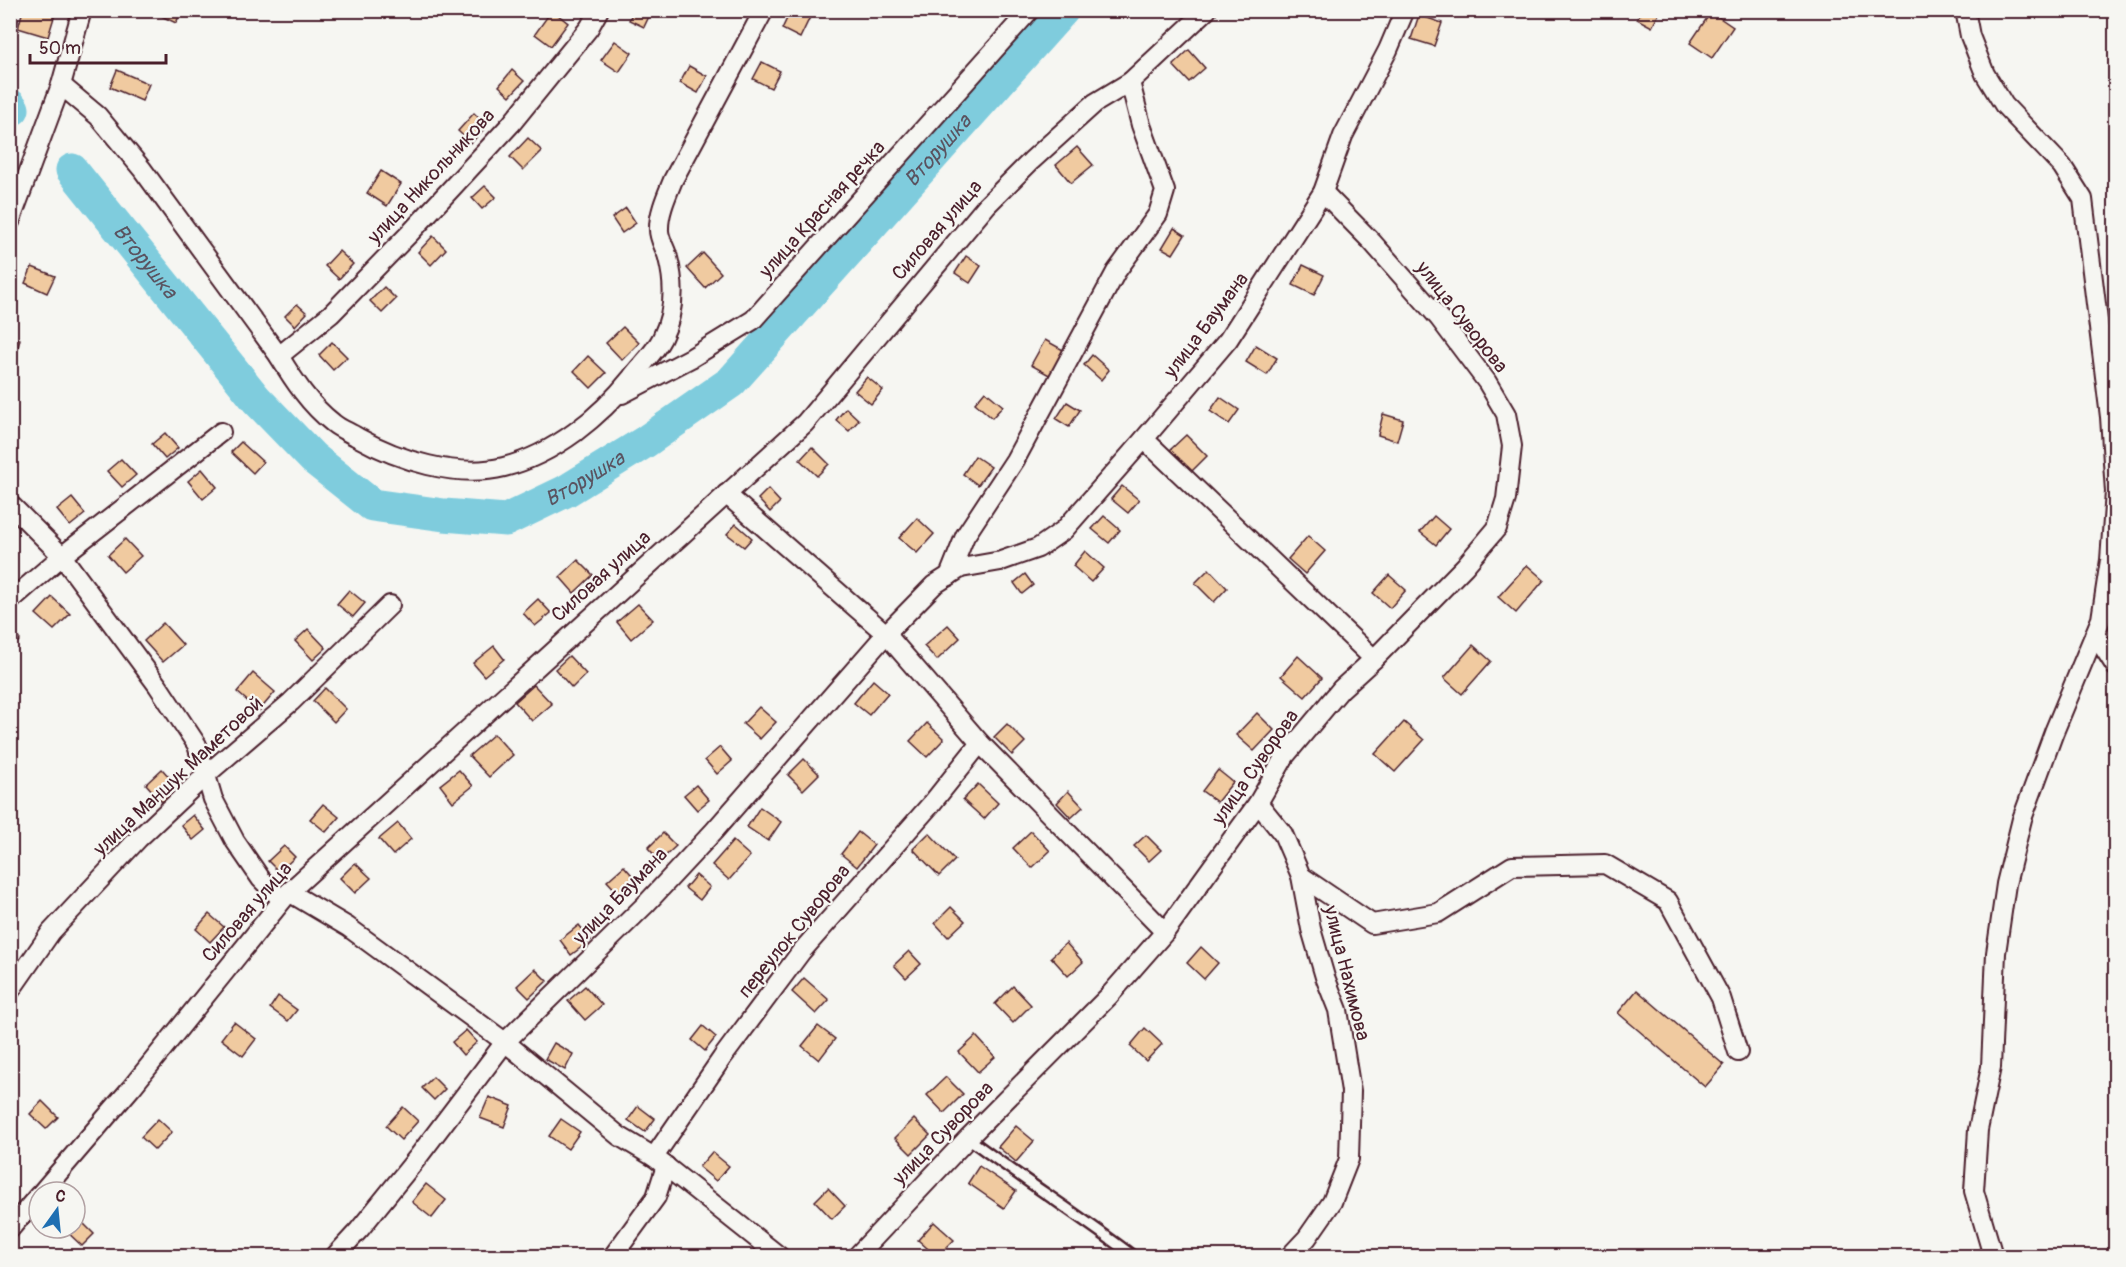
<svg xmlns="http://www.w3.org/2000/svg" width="2126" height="1267" viewBox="0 0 2126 1267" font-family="Pangolin,sans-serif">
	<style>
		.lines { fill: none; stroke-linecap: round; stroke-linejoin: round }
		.river { stroke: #7fccdd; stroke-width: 33 }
		.building { fill: #f0caa0; stroke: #4a1f2b; stroke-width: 1.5 }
		.lane-casing { stroke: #4a1f2b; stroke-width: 14 }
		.street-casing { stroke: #4a1f2b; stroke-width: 22 }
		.lane { stroke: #f6f6f2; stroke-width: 9 }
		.street { stroke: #f6f6f2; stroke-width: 18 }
		.labels { text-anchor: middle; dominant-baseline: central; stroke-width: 4.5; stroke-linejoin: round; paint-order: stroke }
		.street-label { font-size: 20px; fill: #4a1f2b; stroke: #f6f6f2 }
		.water-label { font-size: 21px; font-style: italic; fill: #5a5360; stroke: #f6f6f2 }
	</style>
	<rect width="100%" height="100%" fill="#f6f6f2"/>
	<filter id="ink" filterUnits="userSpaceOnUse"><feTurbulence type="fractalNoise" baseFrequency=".0167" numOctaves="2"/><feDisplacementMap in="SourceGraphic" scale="12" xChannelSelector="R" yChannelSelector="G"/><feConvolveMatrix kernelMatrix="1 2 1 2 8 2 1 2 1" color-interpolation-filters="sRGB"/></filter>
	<g filter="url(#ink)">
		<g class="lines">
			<!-- river -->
			<g class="river">
				<polyline points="10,105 13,109"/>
				<path id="s1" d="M72 170 256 399 313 458 372 505 444 515 506 520 566 491 645 442 731 382 1063 10"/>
			</g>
		</g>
		<!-- building -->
		<g class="building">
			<polygon points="23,10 44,10 55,14 48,37 18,28"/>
			<polygon points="156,10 182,10 176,23 155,13"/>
			<polygon points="552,10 568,23 551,46 535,34"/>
			<polygon points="634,10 652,10 644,27 629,20"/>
			<polygon points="791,10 801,10 811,15 800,38 782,29"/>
			<polygon points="1642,10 1661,10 1652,27 1637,19"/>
			<polygon points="1711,12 1733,27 1712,58 1690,43"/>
			<polygon points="1419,15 1442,23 1434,46 1411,39"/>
			<polygon points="615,41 632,53 619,72 601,60"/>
			<polygon points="1189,50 1205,68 1189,82 1173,65"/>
			<polygon points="762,62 780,71 771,88 753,79"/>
			<polygon points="689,66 707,76 698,93 680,83"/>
			<polygon points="117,70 149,84 142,101 110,87"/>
			<polygon points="512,70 524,81 510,96 499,86"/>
			<polygon points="474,113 487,126 471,143 458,131"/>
			<polygon points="528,138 542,151 523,170 510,157"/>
			<polygon points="1077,147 1093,165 1071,183 1056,165"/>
			<polygon points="381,171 401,184 387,206 367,193"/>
			<polygon points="485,186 496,197 482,209 472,198"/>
			<polygon points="626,208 636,223 622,233 612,218"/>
			<polygon points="1174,228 1185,235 1173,254 1162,248"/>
			<polygon points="433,236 446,249 431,265 418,252"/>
			<polygon points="339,251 353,264 339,279 325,266"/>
			<polygon points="703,253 721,273 705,288 687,268"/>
			<polygon points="966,256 981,266 970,283 955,273"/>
			<polygon points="1303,265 1324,275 1314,295 1293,285"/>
			<polygon points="32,267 55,276 47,293 25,283"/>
			<polygon points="384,287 396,299 382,313 370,301"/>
			<polygon points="297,304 307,313 295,326 285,316"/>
			<polygon points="623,327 639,343 622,360 606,343"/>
			<polygon points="10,337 20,339 15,360 10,358"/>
			<polygon points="1045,340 1065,351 1051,376 1031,365"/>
			<polygon points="332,342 347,357 333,370 319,355"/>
			<polygon points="1256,345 1277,358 1267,375 1246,362"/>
			<polygon points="1092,355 1109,370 1101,380 1084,365"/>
			<polygon points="588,356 606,373 591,388 574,371"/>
			<polygon points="867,377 883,390 871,404 855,391"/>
			<polygon points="985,391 1003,406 992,418 975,403"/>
			<polygon points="1220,397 1239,410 1229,424 1210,411"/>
			<polygon points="1067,402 1080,410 1069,427 1056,419"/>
			<polygon points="846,408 859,420 849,431 836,420"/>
			<polygon points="1383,414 1403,420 1397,441 1378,435"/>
			<polygon points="165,433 178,448 165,459 152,444"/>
			<polygon points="1186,435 1207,456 1191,472 1170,450"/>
			<polygon points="241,442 263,462 253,473 231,452"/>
			<polygon points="812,447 829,464 817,476 800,460"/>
			<polygon points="975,456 991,467 978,485 963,474"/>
			<polygon points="121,459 136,475 122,487 107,471"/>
			<polygon points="202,469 217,487 203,499 188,481"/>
			<polygon points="1122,486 1139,500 1128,513 1111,499"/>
			<polygon points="768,489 780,502 770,512 758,499"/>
			<polygon points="72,498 85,514 70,526 57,510"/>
			<polygon points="1104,516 1120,530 1109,543 1092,529"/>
			<polygon points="1434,516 1449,529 1436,545 1420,532"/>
			<polygon points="917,518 934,534 917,553 899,538"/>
			<polygon points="736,524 752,538 744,547 727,534"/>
			<polygon points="1308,536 1325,551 1305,574 1288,559"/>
			<polygon points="125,539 141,556 123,572 108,555"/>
			<polygon points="1085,551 1104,568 1091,582 1073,566"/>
			<polygon points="578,560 593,575 574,593 560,577"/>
			<polygon points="1527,565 1544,580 1516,613 1498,597"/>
			<polygon points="1209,569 1227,588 1214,602 1195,583"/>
			<polygon points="1025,574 1033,585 1022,594 1014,583"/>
			<polygon points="1389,575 1406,590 1390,608 1373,593"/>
			<polygon points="349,590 365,603 353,617 337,604"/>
			<polygon points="52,597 70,614 54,630 36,614"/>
			<polygon points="538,599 551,613 535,626 523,613"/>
			<polygon points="638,604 653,620 631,639 617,622"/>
			<polygon points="163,623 183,645 163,662 144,641"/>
			<polygon points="948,625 960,638 937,660 924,646"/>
			<polygon points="308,629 326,648 313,660 295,641"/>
			<polygon points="10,630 20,640 10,649"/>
			<polygon points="1473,645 1491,661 1462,694 1444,678"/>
			<polygon points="494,646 504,659 484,676 473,663"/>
			<polygon points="569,656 586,674 572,688 555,669"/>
			<polygon points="1298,656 1322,678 1305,697 1281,676"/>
			<polygon points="253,673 275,692 259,711 237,692"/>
			<polygon points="873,680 888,693 869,715 854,703"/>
			<polygon points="534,685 552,704 532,721 515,702"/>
			<polygon points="325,688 346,709 334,722 313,701"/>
			<polygon points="759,707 776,722 760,739 743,724"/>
			<polygon points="1257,713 1274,730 1254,751 1236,735"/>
			<polygon points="1404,722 1424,740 1395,772 1375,754"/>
			<polygon points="927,723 944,739 927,757 910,741"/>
			<polygon points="1007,724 1025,742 1012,755 994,737"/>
			<polygon points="494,734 513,755 489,777 469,756"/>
			<polygon points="720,747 732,761 717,774 705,760"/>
			<polygon points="804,759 819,774 803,790 788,775"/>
			<polygon points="162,769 178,787 162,802 146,784"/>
			<polygon points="459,770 473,786 453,802 440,785"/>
			<polygon points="1218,770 1233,782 1217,802 1202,791"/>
			<polygon points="978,784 998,803 984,819 963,800"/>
			<polygon points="696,785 709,800 697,810 684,795"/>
			<polygon points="1068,791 1083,807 1071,818 1057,803"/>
			<polygon points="323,804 339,817 326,832 310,819"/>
			<polygon points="760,807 781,822 768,841 747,827"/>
			<polygon points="193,815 205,830 193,840 181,825"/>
			<polygon points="398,823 411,839 393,855 379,839"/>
			<polygon points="1031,831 1050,851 1032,868 1013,848"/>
			<polygon points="858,832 874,845 857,867 841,854"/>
			<polygon points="663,833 676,846 660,861 648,848"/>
			<polygon points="929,833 955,860 939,876 913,849"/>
			<polygon points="1146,835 1161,850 1149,861 1134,846"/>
			<polygon points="733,841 750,856 729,880 712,865"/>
			<polygon points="284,846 295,857 279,872 268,861"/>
			<polygon points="355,863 371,878 355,893 340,878"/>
			<polygon points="624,866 638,882 622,897 607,881"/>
			<polygon points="696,875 710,887 700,900 685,888"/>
			<polygon points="951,907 965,921 948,937 935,923"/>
			<polygon points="209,914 224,927 210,942 196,929"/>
			<polygon points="579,925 591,940 571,955 560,940"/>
			<polygon points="1066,943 1083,962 1068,976 1051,957"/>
			<polygon points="1201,947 1218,963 1204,979 1187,963"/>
			<polygon points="909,951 921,964 906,978 894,965"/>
			<polygon points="535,969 547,981 529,998 517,986"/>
			<polygon points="804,978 829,1000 816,1014 792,992"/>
			<polygon points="585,986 602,1005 585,1020 568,1001"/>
			<polygon points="1013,986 1031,1005 1013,1023 995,1004"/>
			<polygon points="1637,990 1724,1065 1705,1087 1618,1013"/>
			<polygon points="278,996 297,1010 288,1021 270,1008"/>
			<polygon points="234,1022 256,1039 243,1056 221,1039"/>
			<polygon points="703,1026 716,1037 705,1051 692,1040"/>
			<polygon points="818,1026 835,1039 819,1060 802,1046"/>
			<polygon points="1145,1028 1162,1044 1146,1061 1130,1046"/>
			<polygon points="466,1030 477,1042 463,1055 452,1042"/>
			<polygon points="976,1036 995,1057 978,1072 959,1052"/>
			<polygon points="554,1043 573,1054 565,1070 545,1059"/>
			<polygon points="433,1077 445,1089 434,1100 422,1088"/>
			<polygon points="946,1077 963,1094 944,1113 927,1095"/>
			<polygon points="489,1097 512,1106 504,1127 480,1118"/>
			<polygon points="42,1101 58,1117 46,1129 30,1114"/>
			<polygon points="638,1106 655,1119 645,1132 628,1120"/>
			<polygon points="403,1107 418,1121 401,1140 386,1126"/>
			<polygon points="158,1119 172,1132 155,1150 141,1137"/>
			<polygon points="561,1119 580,1132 568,1149 549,1136"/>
			<polygon points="914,1119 930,1135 911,1154 895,1138"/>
			<polygon points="1016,1126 1034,1141 1016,1162 998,1147"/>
			<polygon points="712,1152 729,1166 716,1181 699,1167"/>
			<polygon points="979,1166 1016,1191 1004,1208 968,1183"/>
			<polygon points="426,1184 446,1200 432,1218 412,1202"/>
			<polygon points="828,1188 845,1206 832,1219 815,1201"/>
			<polygon points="75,1215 94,1234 82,1246 63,1228 75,1228"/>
			<polygon points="934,1222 954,1240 938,1256 936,1256 918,1240"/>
		</g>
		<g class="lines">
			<!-- lane casing -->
			<g class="lane-casing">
				<path id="lane" d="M968 1138C1022 1179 1079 1215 1133 1256"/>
			</g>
			<!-- street casing -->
			<g class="street-casing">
				<g id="street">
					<polyline points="1965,10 1970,36 1985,74 2004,105 2062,166 2083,199 2110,417 2115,492 2110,560 2101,619 2054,732 2022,819 2006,884 1996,953 1991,1067 1978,1130 1974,1191 1993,1256"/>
					<path d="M61 85 98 116 142 169 279 356C294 381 310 405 333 423 340 429 349 432 357 437 398 460 457 479 504 467 555 454 600 417 632 377 641 365 655 352 662 338 675 312 675 285 668 258 666 249 658 238 659 228 659 212 667 195 673 180L764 10"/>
					<polyline points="10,222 61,85 82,10"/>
					<polyline points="279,356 331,314 411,232 511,124 589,28 599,10"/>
					<polyline points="622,394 691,358 753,320 1030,10"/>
					<polyline points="1144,439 1374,659"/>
					<polyline points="726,494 886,634 980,743 1165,932"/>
					<polyline points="10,504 62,556 158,686 197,745 213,799 235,841 261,879 282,900"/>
					<polyline points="949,576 965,536 1015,460 1116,272 1158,214 1165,191 1141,125 1130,82"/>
					<polyline points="10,601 62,556 221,432"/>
					<polyline points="2095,634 2116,667"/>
					<polyline points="1258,803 1283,834 1301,876 1311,929 1325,977 1338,1010 1351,1091 1349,1159 1332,1202 1307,1238 1290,1256"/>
					<polyline points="1301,876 1372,924 1438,913 1512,866 1605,864 1668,901 1721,998 1738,1052"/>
					<polyline points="289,892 348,927 505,1042 619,1136 654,1157 779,1256"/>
					<polyline points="10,991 51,932 138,839 207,774 291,702 390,605"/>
					<polyline points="654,1157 722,1058 801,952 933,802 980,743"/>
					<polyline points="42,1192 132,1087 289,892 805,423 987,205 1031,161 1095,103 1130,82 1207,10"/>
					<polyline points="10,1229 39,1195"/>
					<polyline points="335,1256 359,1230 418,1157 505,1042 645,905 714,831 886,634 934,585 961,568 1001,561 1038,548 1064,530 1144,439 1228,340 1323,192 1343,136 1388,50 1405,10"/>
					<polyline points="613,1256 656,1197 666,1166"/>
					<polyline points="857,1256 968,1138 1108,997 1165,932 1258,803 1285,756 1341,689 1374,659 1465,566 1497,528 1506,499 1512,446 1506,414 1487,382 1439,318 1372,242 1323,192"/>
				</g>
			</g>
			<!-- lane -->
			<use href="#lane" class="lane"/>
			<!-- street -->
			<use href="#street" class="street"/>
		</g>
	</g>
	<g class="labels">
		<!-- street labels -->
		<g class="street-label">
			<text transform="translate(431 176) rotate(-47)">улица Никольникова</text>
			<text transform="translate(822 209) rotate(-48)">улица Красная речка</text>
			<text transform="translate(937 230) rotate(-49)">Силовая улица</text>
			<text transform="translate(1462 317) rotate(52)">улица Суворова</text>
			<text transform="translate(1206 325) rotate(-53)">улица Баумана</text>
			<text transform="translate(601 576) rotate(-42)">Силовая улица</text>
			<text transform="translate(1255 767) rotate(-55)">улица Суворова</text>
			<text transform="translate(178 776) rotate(-43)">улица Маншук Маметовой</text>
			<text transform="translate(620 896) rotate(-46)">улица Баумана</text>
			<text transform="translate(247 912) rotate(-49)">Силовая улица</text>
			<text transform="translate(794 931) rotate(-51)">переулок Суворова</text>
			<text transform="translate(1347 973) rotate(76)">улица Нахимова</text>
			<text transform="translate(943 1133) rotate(-46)">улица Суворова</text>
		</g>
		<!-- water labels -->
		<g class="water-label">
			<text stroke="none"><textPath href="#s1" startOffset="1161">Вторушка</textPath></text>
			<text stroke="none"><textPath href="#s1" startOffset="117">Вторушка</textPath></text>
			<text stroke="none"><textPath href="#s1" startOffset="675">Вторушка</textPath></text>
		</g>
	</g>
	<!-- margin -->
	<rect width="2126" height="1267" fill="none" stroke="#f6f6f2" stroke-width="36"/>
	<rect x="18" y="18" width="2090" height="1231" fill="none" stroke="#4a1f2b" stroke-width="2" filter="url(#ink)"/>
	<!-- north arrow -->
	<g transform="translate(57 1210) rotate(15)"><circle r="28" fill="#f6f6f2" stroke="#b1a0a2" stroke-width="1.5"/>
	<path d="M0-4.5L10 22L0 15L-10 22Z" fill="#1f6fb2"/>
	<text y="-9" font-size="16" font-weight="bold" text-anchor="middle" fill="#4a1f2b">С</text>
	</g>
	<!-- scale -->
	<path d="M30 54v9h136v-9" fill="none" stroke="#4a1f2b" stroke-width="3"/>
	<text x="39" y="54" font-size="18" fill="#4a1f2b" stroke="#f6f6f2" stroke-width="4.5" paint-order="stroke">50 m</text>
</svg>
